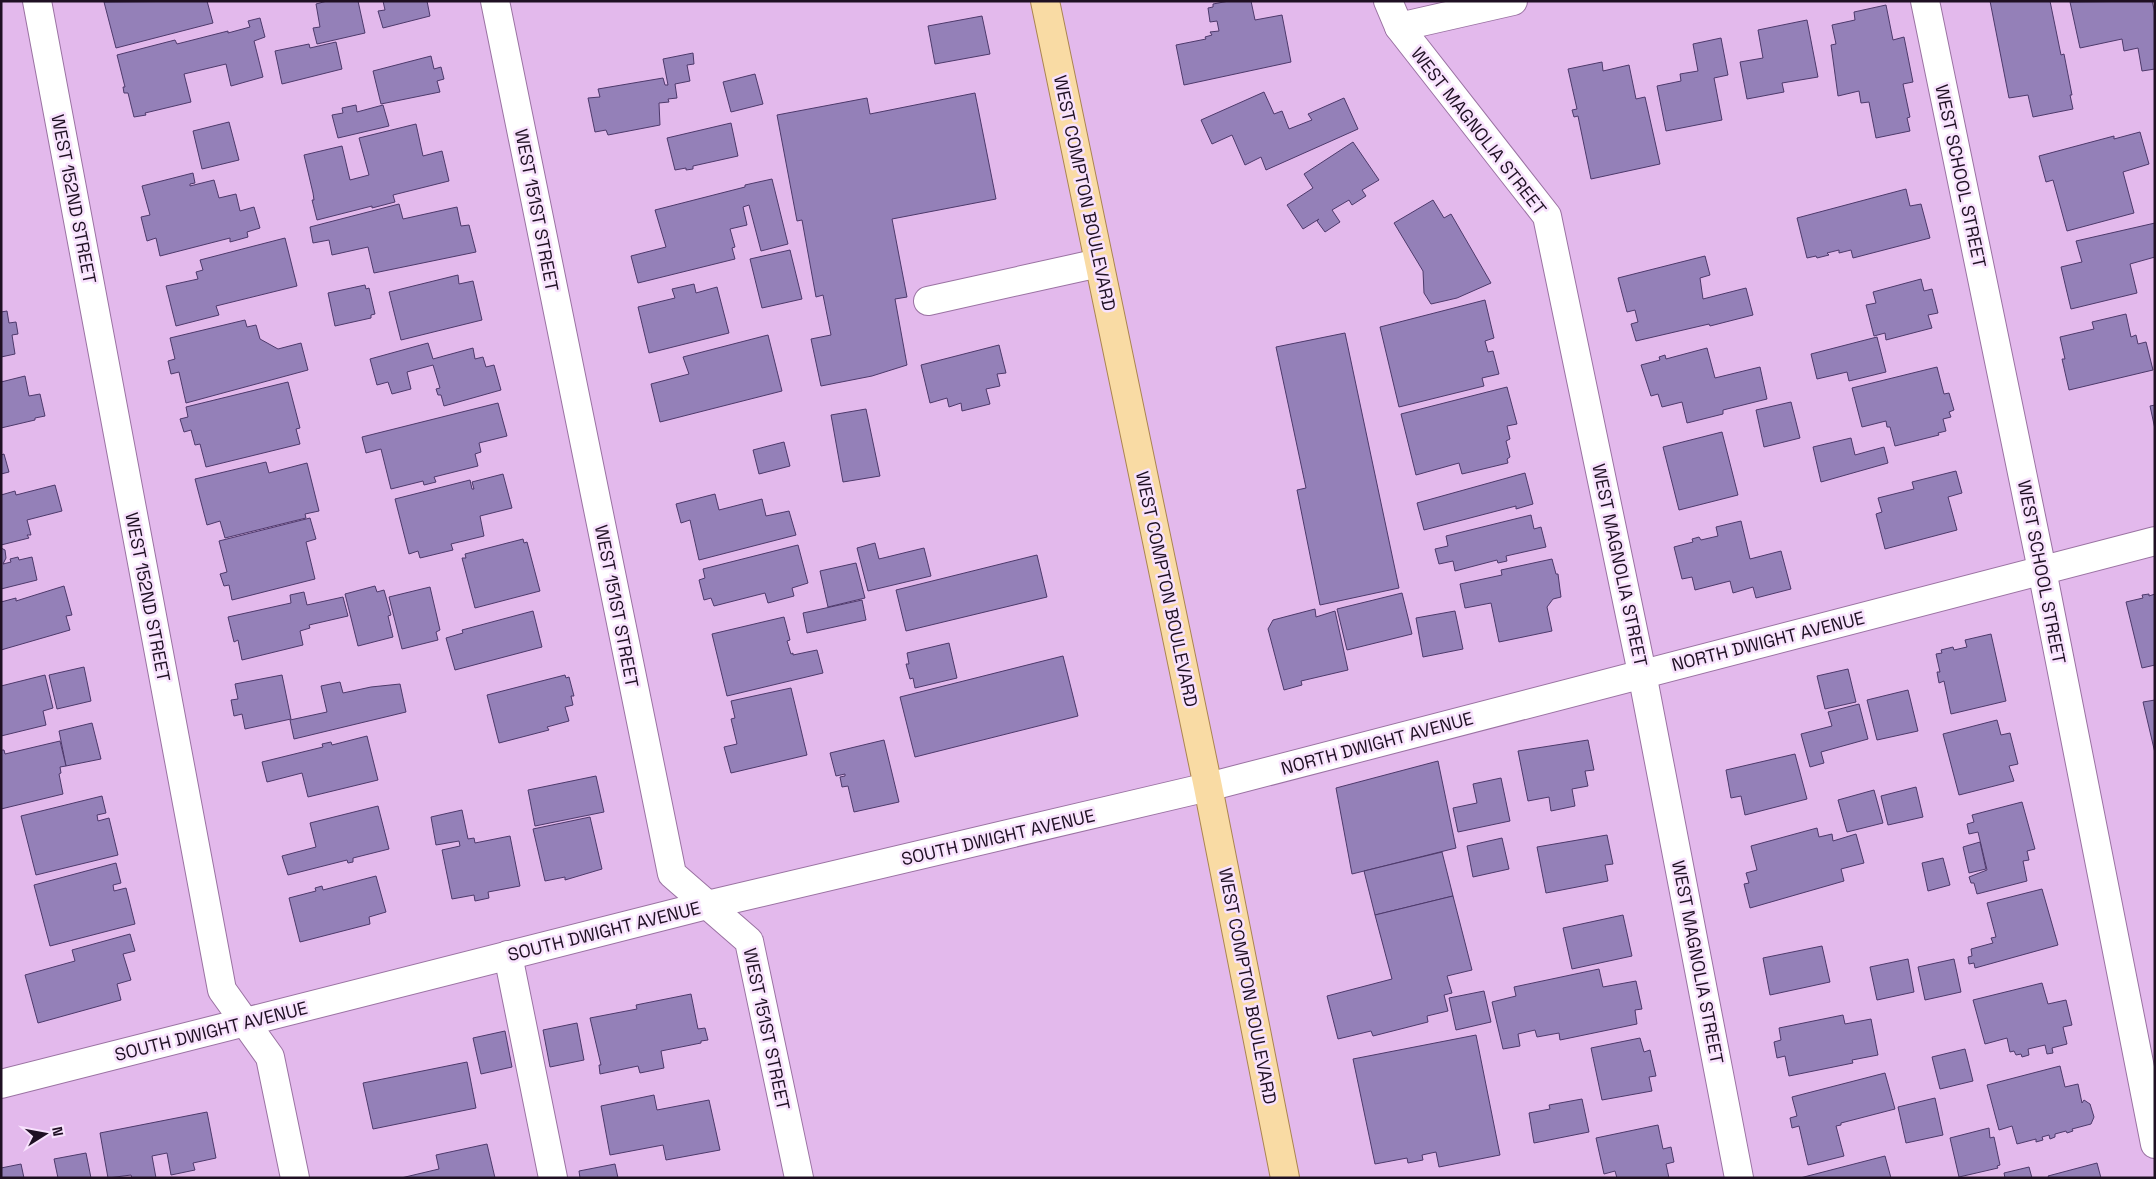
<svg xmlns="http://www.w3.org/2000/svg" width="2156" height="1179" viewBox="0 0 2156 1179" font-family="'Space Grotesk',sans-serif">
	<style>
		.building { fill: #9480b8; stroke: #4d396b }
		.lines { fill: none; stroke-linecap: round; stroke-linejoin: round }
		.minor-casing { stroke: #9a72a2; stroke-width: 30 }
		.major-casing { stroke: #aa8450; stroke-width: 30 }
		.minor { stroke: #fff; stroke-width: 28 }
		.major { stroke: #f9dba4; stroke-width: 28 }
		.labels { text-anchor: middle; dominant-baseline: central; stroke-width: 5; stroke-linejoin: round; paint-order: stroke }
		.street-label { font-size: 18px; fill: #1f1023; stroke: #f8e2fd }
	</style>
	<rect width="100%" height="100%" fill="#e3b9ec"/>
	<!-- building -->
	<g class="building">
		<polygon points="207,1 213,23 116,48 104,2"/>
		<polygon points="327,1 358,1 365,33 317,44 313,28 320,27 316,4"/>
		<polygon points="383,1 427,1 430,16 383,28 378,11 385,10"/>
		<polygon points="1229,1 1251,1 1255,20 1282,15 1291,62 1184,85 1176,45 1206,39 1205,37 1212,35 1210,32 1219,31 1217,21 1210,22 1208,8 1213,7 1213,4"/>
		<polygon points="1990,1 2050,1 2061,55 2064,54 2072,95 2070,95 2073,109 2033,117 2028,95 2009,98"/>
		<polygon points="2152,1 2155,13 2155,69 2142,71 2138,48 2124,51 2122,39 2080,48 2070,2"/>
		<polygon points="1886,5 1893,40 1904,37 1913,82 1903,84 1910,117 1907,118 1910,131 1876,138 1869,102 1861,103 1859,91 1838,96 1831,45 1836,44 1832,25 1855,20 1854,12"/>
		<polygon points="982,16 990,54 935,64 928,26"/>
		<polygon points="260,18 265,37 254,41 263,77 231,86 226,64 184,74 191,102 145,113 146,115 134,117 128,93 124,93 123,87 125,87 117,55 175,40 177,44 228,31 228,33 250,27 248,21"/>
		<polygon points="1807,20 1818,77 1782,83 1784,92 1747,99 1740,62 1763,58 1758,30"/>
		<polygon points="1721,38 1728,75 1714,78 1722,120 1666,131 1657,86 1681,81 1680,74 1698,71 1693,44"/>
		<polygon points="336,42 342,69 282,84 275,51 309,44 310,48"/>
		<polygon points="693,53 694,64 687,65 690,81 675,84 677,98 668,99 669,102 659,103 660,125 608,135 606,130 595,132 588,98 600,97 598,89 663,78 665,85 668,85 663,59"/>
		<polygon points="431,56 434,69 441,67 444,79 437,81 440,92 381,104 373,71"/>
		<polygon points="1602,62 1603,71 1629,65 1636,99 1645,97 1660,164 1591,179 1578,116 1574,117 1572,110 1577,109 1568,69"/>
		<polygon points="755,74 763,104 731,112 723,82"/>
		<polygon points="1264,92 1274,114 1282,111 1289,129 1312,120 1308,114 1344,98 1358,129 1266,170 1261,157 1245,165 1232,135 1212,144 1201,120"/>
		<polygon points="975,93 996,199 892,219 907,297 895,299 907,365 872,376 821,386 811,339 831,335 823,295 816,297 802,220 797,221 777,115 867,98 870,114"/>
		<polygon points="356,105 357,112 383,105 389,126 338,138 332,115 343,113 342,108"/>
		<polygon points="229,122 239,160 202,169 193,131"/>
		<polygon points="731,123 738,156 693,166 693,169 686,170 686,168 675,170 667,138"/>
		<polygon points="416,124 423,156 442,151 449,181 393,195 395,202 372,208 372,206 317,220 312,200 314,200 313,193 304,155 342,146 350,180 369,175 359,138"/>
		<polygon points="2140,132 2149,164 2123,172 2134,213 2067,231 2053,180 2046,182 2039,156 2114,136 2114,139"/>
		<polygon points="1353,142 1379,180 1362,190 1366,196 1352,205 1349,200 1332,210 1340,222 1325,232 1317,221 1319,219 1303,229 1287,205 1313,188 1304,174"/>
		<polygon points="193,173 195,183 190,184 190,186 214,180 219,198 236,194 240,211 254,207 260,228 247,232 248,237 230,242 230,238 160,256 156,238 147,241 141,217 150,215 142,186"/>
		<polygon points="772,179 788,244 761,251 749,205 743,207 747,225 730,229 735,247 732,248 735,259 638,283 631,256 666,247 655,210 745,187 745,185"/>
		<polygon points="1906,189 1910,206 1921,204 1930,238 1853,258 1851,250 1839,253 1839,250 1827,253 1829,255 1817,258 1816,256 1807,258 1797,218"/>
		<polygon points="1433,200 1444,218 1451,214 1491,283 1457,298 1431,304 1424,293 1423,271 1394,223"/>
		<polygon points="399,204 403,219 457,207 461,226 469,225 476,252 374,273 368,247 332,255 329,240 313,243 310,227"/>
		<polygon points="2155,223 2155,257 2130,264 2137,293 2071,309 2061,267 2082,262 2076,241"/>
		<polygon points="285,238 297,286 216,306 219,315 176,326 166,286 198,279 196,272 203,270 200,260"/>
		<polygon points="790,250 802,299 762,308 750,259"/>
		<polygon points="1705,256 1710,275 1700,278 1703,299 1746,288 1753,315 1710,326 1709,324 1636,341 1631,324 1638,322 1635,310 1627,312 1618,278"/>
		<polygon points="458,275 459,284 473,281 482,320 401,340 389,292"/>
		<polygon points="1921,279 1924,291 1932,289 1938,313 1928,315 1932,328 1886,340 1885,333 1874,336 1866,305 1876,303 1873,292"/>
		<polygon points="694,284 696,293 717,287 729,333 649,353 638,307 675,298 672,289"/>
		<polygon points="365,285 366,289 369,288 375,314 371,315 371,318 335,326 328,293"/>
		<polygon points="1485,300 1494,338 1485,341 1488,352 1493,351 1499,374 1482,378 1484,386 1399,407 1380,327"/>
		<polygon points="7,311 9,323 16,322 18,334 12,335 15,354 1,357 1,312"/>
		<polygon points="2126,314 2131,337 2136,335 2138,344 2146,342 2153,370 2069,390 2062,359 2065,359 2060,337 2094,329 2092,322"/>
		<polygon points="245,320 247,327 256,325 260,339 278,349 301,343 308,370 186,403 179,372 171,374 168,361 175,359 170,338"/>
		<polygon points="1345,333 1399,588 1320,605 1297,490 1306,488 1276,347"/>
		<polygon points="768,335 782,391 660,422 651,384 689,374 683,357"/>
		<polygon points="1877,337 1886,372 1849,381 1847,372 1817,379 1811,354"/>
		<polygon points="428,343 433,359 473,348 475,359 483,357 486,367 494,365 501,390 444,406 441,395 438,395 436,389 440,388 433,365 407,372 411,389 392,394 388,382 377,385 370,359"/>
		<polygon points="999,345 1006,373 997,374 1000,386 986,389 990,404 962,411 961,403 949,407 947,398 930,403 921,365"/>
		<polygon points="1707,348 1715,378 1760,367 1767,399 1723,410 1723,414 1687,423 1682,402 1662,407 1658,394 1651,396 1641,365 1660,360 1659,357 1665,355 1666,359"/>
		<polygon points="1937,367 1944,394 1949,393 1954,410 1949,412 1951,417 1943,419 1946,431 1938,433 1939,435 1895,446 1890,427 1887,427 1886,421 1862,427 1852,388"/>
		<polygon points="25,376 29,396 40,394 45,416 35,418 35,420 1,428 1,382"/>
		<polygon points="288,382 300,428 296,429 300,444 206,467 200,444 195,445 191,430 184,432 180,419 188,417 186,407"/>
		<polygon points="1507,387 1517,424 1507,426 1510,439 1506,441 1510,457 1507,459 1508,463 1462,474 1459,463 1416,475 1401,414"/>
		<polygon points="1791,402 1800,438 1764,447 1756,410"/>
		<polygon points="498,403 507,436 479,443 481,452 475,454 478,466 434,477 436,482 424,485 423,481 391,489 381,449 366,453 362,437"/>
		<polygon points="2155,405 2155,429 2150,406"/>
		<polygon points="866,409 880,476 843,482 831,415"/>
		<polygon points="1722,432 1738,495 1679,510 1663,447"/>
		<polygon points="1851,438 1855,455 1884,447 1888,463 1821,482 1813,447"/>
		<polygon points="784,442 790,466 759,474 753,450"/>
		<polygon points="4,454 9,472 1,474 1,455"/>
		<polygon points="266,462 269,473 307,463 319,511 305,514 306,518 225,538 220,521 207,525 195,479"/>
		<polygon points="1956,471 1962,493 1948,497 1957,530 1885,549 1876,514 1882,512 1878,498 1914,489 1912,482"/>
		<polygon points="1525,473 1533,504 1516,509 1516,506 1424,530 1417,503"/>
		<polygon points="503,474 512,508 480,516 484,536 451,544 453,550 420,558 418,551 409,554 395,499 470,480 472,489 474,489 472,482"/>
		<polygon points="55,485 62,511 27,520 31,535 27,535 29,538 1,545 1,495 15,491 16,495"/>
		<polygon points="715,494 719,510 762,499 766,516 789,511 796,535 699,560 690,520 681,523 676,504"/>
		<polygon points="1531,515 1534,529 1541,527 1546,547 1506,556 1507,561 1498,563 1497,560 1455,571 1453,561 1439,564 1435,549 1448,546 1446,536"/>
		<polygon points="310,518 316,539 306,542 315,579 232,600 229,585 224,586 220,574 227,572 219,541"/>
		<polygon points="1741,521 1750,559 1781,551 1791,589 1756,598 1753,587 1733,593 1730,581 1695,590 1692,577 1682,579 1674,547 1693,542 1692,539 1699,537 1701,540 1718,536 1716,527"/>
		<polygon points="523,539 524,543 527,542 540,591 475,608 462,558 466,558 465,554"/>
		<polygon points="875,543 879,559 924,548 931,576 868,591 857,548"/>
		<polygon points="798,545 808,583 792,588 794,596 768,603 765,593 714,606 711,598 704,600 699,580 705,578 703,569"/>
		<polygon points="1,548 5,550 6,558 3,564 11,562 10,559 18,557 19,560 32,557 37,580 1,589"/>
		<polygon points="1037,555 1047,597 906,631 896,590"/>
		<polygon points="1552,559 1556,574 1558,574 1561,597 1553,599 1547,607 1552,631 1499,642 1491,603 1465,608 1460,584 1502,575 1501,570"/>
		<polygon points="856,563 865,598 828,607 820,571"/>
		<polygon points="64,586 72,615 66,616 70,630 1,650 1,602 16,598 16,601"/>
		<polygon points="375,586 377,592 384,590 391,615 388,616 393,637 358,646 345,594"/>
		<polygon points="430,587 440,630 436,632 438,640 402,649 389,597"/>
		<polygon points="304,592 307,605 343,597 348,616 309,625 310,628 300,631 303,645 242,660 238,640 234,642 228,617 291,603 290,595"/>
		<polygon points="1402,593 1412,634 1347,650 1337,609"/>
		<polygon points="2149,594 2149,596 2155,594 2155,665 2142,668 2126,602 2143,598 2142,595"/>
		<polygon points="862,600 866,620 807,633 803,613"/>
		<polygon points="1315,609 1316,617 1335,611 1348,670 1301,681 1302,685 1284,690 1268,629 1273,620"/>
		<polygon points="533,611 542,647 455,670 446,638 463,633 462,630"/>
		<polygon points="1455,611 1463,649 1423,657 1416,618"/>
		<polygon points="784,617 790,640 787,641 791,654 793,653 793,655 817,650 823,673 727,696 712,634"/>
		<polygon points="1991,634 2006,701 1951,714 1944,681 1939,683 1937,672 1940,672 1936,654 1942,653 1941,650 1953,647 1954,650 1967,647 1965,640"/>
		<polygon points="949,643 957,678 915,688 913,678 910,679 906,664 909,664 907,653"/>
		<polygon points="1063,656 1078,716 915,757 900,697"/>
		<polygon points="84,667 91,701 57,709 49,675"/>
		<polygon points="1848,669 1856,702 1825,709 1817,676"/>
		<polygon points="45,675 53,708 43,711 46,725 1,736 1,686"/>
		<polygon points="282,675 291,719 245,729 242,714 234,716 231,700 238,699 235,684"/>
		<polygon points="565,675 566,678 569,677 574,696 571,696 573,705 565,707 569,721 547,727 549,730 499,743 487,695"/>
		<polygon points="340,682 343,693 371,687 400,684 406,712 294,739 290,720 327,712 321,686"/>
		<polygon points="791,688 807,755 731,773 724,747 737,744 731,719 735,718 731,701"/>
		<polygon points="1908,690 1918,731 1877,740 1867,700"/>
		<polygon points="2155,700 2155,753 2143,702"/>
		<polygon points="1859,704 1868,739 1821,752 1824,763 1810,767 1801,734 1832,726 1828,712"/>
		<polygon points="1997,720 2001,735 2010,733 2018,764 2009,766 2014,781 1959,795 1943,734"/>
		<polygon points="92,723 101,759 66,766 59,731"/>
		<polygon points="367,736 378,780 308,797 302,773 267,782 262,762 323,747 322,744 331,742 332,745"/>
		<polygon points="884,740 899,802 854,812 848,786 842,787 840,777 845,776 845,774 836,776 830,753"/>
		<polygon points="1588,740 1594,770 1585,771 1588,786 1572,789 1575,806 1551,811 1549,797 1528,801 1518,751"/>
		<polygon points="60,741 66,766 60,767 61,773 59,774 63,794 1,809 1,750 4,750 5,754"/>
		<polygon points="1795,754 1807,799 1745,815 1741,796 1731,798 1726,770"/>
		<polygon points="1438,761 1456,848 1352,874 1336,788"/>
		<polygon points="596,776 604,812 535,826 528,790"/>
		<polygon points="1501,778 1510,821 1458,832 1453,808 1477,803 1473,784"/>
		<polygon points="1916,787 1923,817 1888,825 1881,796"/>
		<polygon points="1874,790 1883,823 1847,832 1838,800"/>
		<polygon points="102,796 106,813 97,815 98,821 109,818 118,855 36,875 21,816"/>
		<polygon points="2022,802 2035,849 2027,851 2029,860 2023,861 2027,881 1977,894 1974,883 1971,883 1969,877 1987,870 1978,832 1969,834 1967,824 1974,822 1972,815"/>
		<polygon points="378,806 389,849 353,858 353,862 348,863 347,860 288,875 282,856 316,847 310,823"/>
		<polygon points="462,810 468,839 474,838 475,843 510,836 520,886 488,892 489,898 475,901 474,895 452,899 442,850 460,846 459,841 436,845 431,817"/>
		<polygon points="590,817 602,869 565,880 565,877 545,881 533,829"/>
		<polygon points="1817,828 1819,837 1832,834 1833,841 1856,834 1864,863 1841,869 1844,881 1750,908 1744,884 1749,883 1746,873 1757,870 1751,846"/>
		<polygon points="1607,835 1613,864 1605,865 1608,881 1546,893 1537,847"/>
		<polygon points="1502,838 1509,869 1473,877 1467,846"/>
		<polygon points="1980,842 1986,869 1969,873 1963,847"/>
		<polygon points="1442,852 1453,896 1375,915 1364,871"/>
		<polygon points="1943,858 1950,885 1928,891 1922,863"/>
		<polygon points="116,863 121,883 113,885 114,891 126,888 135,924 50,946 34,885"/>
		<polygon points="376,876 386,912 369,917 370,924 300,942 289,898 316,891 315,888 322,886 323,890"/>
		<polygon points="2042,889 2058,945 1975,968 1974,963 1969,964 1968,957 1972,956 1971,949 1993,943 1991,938 1996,937 1987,903"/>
		<polygon points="1453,896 1472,970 1447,976 1452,993 1444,995 1448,1011 1427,1016 1428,1022 1373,1036 1371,1031 1338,1039 1327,996 1392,979 1375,915"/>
		<polygon points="1623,915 1632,956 1572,969 1563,928"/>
		<polygon points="130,934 135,951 123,954 131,980 117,984 121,1000 38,1023 25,975 75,961 72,950"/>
		<polygon points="1822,946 1830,982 1770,995 1763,958"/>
		<polygon points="1908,959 1914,992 1877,1000 1870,967"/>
		<polygon points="1954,959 1961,992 1925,1000 1918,967"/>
		<polygon points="1599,969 1603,987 1636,981 1642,1009 1635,1010 1637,1024 1560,1040 1559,1033 1537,1037 1535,1030 1518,1034 1520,1046 1503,1049 1492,1002 1516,996 1514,987"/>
		<polygon points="2042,983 2048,1004 2066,1000 2072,1025 2063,1027 2067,1044 2052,1048 2053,1053 2047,1054 2045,1045 2028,1049 2029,1055 2022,1057 2021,1054 2016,1055 2014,1051 2010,1052 2007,1038 1985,1044 1973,1000"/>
		<polygon points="1484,991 1491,1022 1456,1030 1449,998"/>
		<polygon points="691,994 698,1029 705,1028 708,1040 701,1041 701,1043 661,1051 664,1068 640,1073 638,1066 600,1074 599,1065 601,1065 590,1018 637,1009 636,1005"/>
		<polygon points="1843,1015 1845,1024 1871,1019 1878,1055 1852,1060 1853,1063 1789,1076 1785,1056 1777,1058 1774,1042 1781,1040 1779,1028"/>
		<polygon points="577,1023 584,1060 550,1067 543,1030"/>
		<polygon points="505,1031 512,1067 481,1074 473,1038"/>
		<polygon points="1476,1035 1500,1155 1439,1167 1436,1152 1422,1155 1423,1160 1408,1163 1407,1158 1375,1164 1353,1059"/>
		<polygon points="1640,1038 1644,1052 1650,1050 1656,1076 1649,1077 1652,1091 1602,1100 1591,1048"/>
		<polygon points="1965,1049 1973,1081 1940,1089 1932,1057"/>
		<polygon points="467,1062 476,1108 373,1129 363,1083"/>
		<polygon points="2060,1066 2065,1087 2078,1084 2082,1103 2084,1100 2090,1104 2094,1117 2091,1124 2072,1129 2073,1131 2067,1133 2066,1131 2055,1134 2055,1137 2050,1139 2049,1135 2042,1137 2043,1140 2036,1142 2036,1139 2017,1144 2012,1126 1999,1130 1987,1085"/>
		<polygon points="1885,1073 1895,1109 1841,1123 1841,1125 1836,1126 1844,1156 1808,1165 1799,1126 1792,1128 1790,1118 1797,1116 1792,1097"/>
		<polygon points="654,1095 657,1110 709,1100 720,1150 666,1160 663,1145 610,1155 601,1106"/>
		<polygon points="1935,1098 1943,1135 1906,1143 1898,1107"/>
		<polygon points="1582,1099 1589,1132 1534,1143 1529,1113 1550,1109 1549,1105"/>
		<polygon points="207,1112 216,1158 193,1163 195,1170 171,1175 167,1153 152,1156 156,1178 132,1178 131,1175 108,1178 100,1133"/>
		<polygon points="1658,1125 1663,1149 1671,1147 1674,1162 1666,1164 1669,1178 1617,1178 1615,1171 1604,1174 1596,1138"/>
		<polygon points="1989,1128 1990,1138 1994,1137 2000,1165 1997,1166 1998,1168 1959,1177 1950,1138"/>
		<polygon points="487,1144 495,1178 401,1178 439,1169 436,1155"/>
		<polygon points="86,1153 91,1178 58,1178 54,1159"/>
		<polygon points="1885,1156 1891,1178 1800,1178"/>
		<polygon points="2097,1163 2101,1178 2049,1178 2048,1176"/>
		<polygon points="21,1164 24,1178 1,1178 1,1168"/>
		<polygon points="615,1164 618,1178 580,1178 579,1171"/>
		<polygon points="2029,1167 2032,1178 2005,1178 2004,1173"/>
	</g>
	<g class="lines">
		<!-- minor casing -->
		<g class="minor-casing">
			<g id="minor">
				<polyline points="37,1 222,990 270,1057 295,1178"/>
				<polyline points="495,1 672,874 749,941 799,1178"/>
				<polyline points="1388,1 1399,27 1547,216 1642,673 1739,1178"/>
				<polyline points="1925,1 2042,570 2155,1144"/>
				<polyline points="1399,27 1513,1"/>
				<polyline points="928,301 1099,263"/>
				<polyline points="508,955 553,1178"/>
				<polyline points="1,1084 707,905 1208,787 2155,541"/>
			</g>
		</g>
		<!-- major casing -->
		<g class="major-casing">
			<polyline id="major" points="1045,1 1208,787 1285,1178"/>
		</g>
		<!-- minor -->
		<use href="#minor" class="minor"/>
		<!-- major -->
		<use href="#major" class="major"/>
	</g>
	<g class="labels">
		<!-- street labels -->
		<g class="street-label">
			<text transform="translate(1479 131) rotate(52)">WEST MAGNOLIA STREET</text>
			<text transform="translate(1961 176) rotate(78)">WEST SCHOOL STREET</text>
			<text transform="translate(1085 193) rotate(78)">WEST COMPTON BOULEVARD</text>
			<text transform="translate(74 199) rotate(79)">WEST 152ND STREET</text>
			<text transform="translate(537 210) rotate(79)">WEST 151ST STREET</text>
			<text transform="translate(1620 565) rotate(78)">WEST MAGNOLIA STREET</text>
			<text transform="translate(2042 572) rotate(79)">WEST SCHOOL STREET</text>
			<text transform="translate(1167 589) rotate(78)">WEST COMPTON BOULEVARD</text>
			<text transform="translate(148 597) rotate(79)">WEST 152ND STREET</text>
			<text transform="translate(617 606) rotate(79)">WEST 151ST STREET</text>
			<text transform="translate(1768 641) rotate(-14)">NORTH DWIGHT AVENUE</text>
			<text transform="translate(1377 743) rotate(-15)">NORTH DWIGHT AVENUE</text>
			<text transform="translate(998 837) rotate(-13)">SOUTH DWIGHT AVENUE</text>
			<text transform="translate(604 931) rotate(-14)">SOUTH DWIGHT AVENUE</text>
			<text transform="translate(1698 962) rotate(79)">WEST MAGNOLIA STREET</text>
			<text transform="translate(1248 986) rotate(79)">WEST COMPTON BOULEVARD</text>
			<text transform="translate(767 1029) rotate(78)">WEST 151ST STREET</text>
			<text transform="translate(211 1031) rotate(-14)">SOUTH DWIGHT AVENUE</text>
		</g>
	</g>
	<!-- border -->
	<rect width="2156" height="1179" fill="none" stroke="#1f1023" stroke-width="5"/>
	<!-- north arrow -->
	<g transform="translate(45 1134) rotate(79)" stroke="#f8e2fd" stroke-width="4" paint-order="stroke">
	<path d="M0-4L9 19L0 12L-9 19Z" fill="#1f1023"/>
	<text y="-8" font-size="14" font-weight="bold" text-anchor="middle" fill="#1f1023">N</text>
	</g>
</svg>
